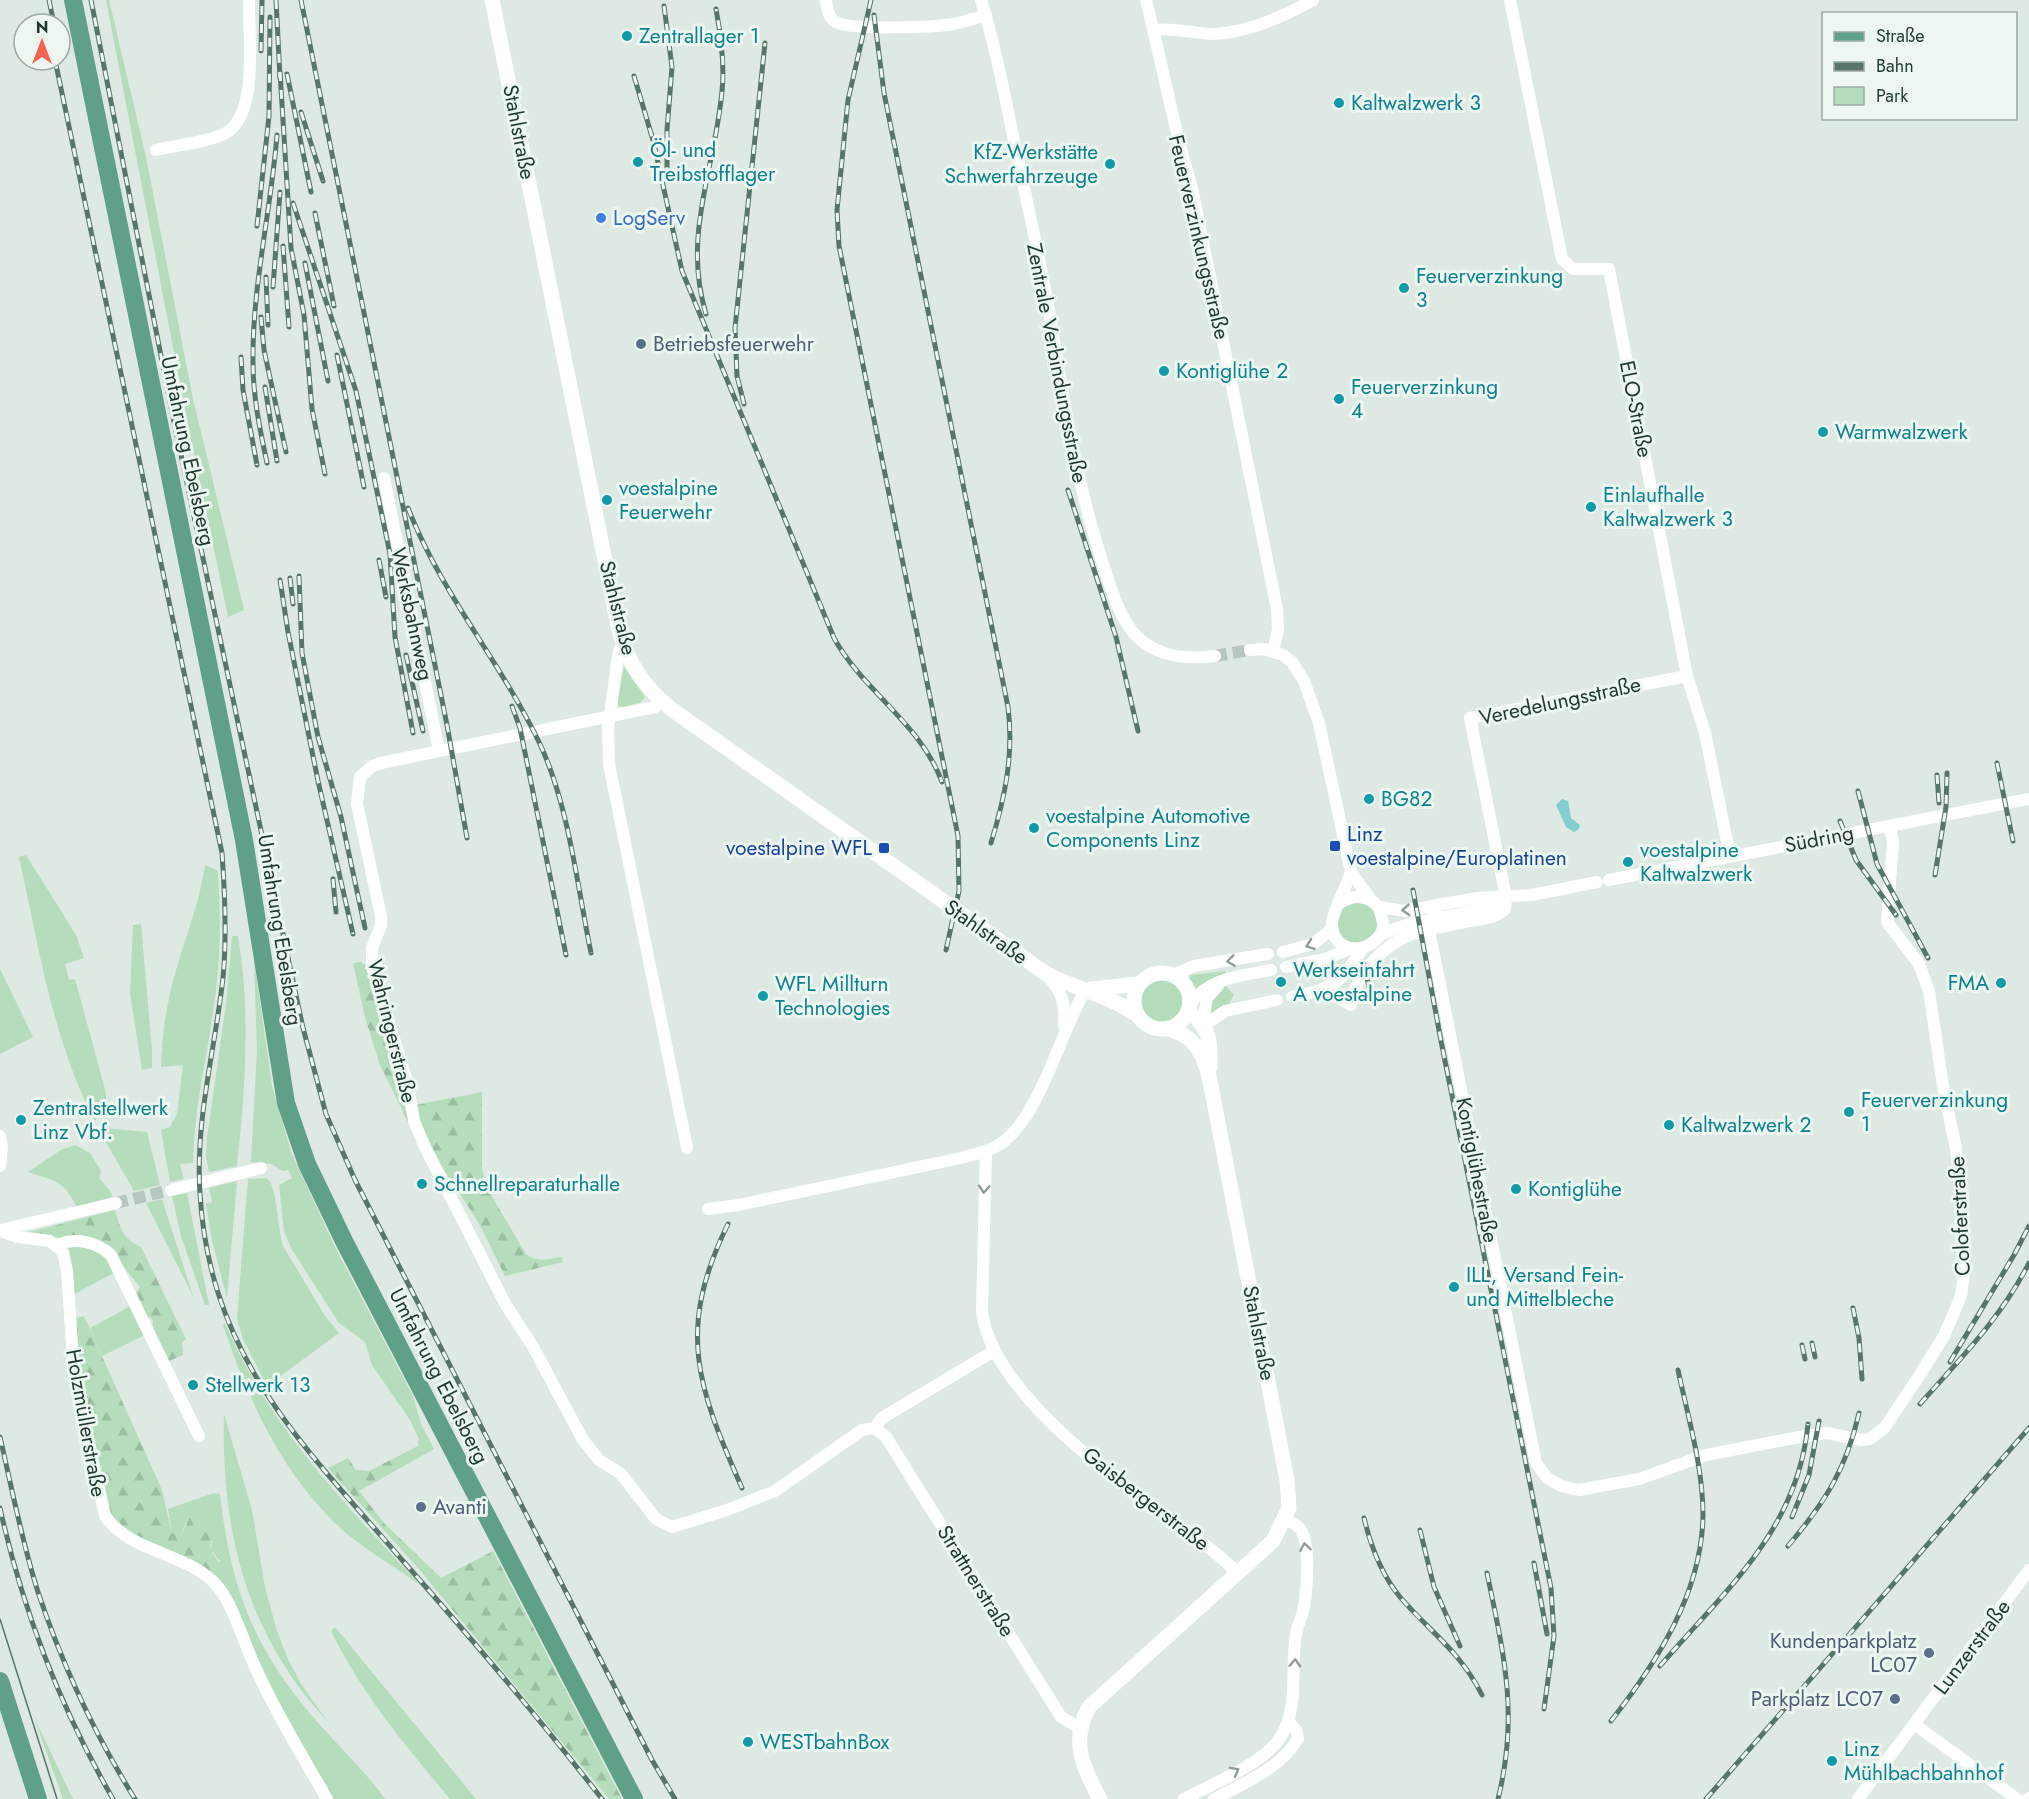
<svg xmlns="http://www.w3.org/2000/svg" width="2029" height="1799" viewBox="0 0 2029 1799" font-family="Jost,sans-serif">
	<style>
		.green { fill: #b5dcbb }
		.forest { fill: url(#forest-firs) }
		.water { fill: #83ced1 }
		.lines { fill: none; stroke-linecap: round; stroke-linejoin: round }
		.minor-tunnel { stroke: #b7c6be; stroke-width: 12; stroke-dasharray: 12 6; stroke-linecap: butt }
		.minor { stroke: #fff; stroke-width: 12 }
		.tertiary { stroke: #fff; stroke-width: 15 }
		.primary { stroke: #60a088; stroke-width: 18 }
		.tram { stroke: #58756a; stroke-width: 1.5 }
		.rail-casing { stroke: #58756a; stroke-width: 5 }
		.rail { stroke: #edf6f1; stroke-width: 3; stroke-dasharray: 9; stroke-linecap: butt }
		.oneway { stroke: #8f9c97 }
		.culture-dot { fill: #0f9aa8; stroke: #edf6f1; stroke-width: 2 }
		.shop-dot { fill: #3f7fe0; stroke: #edf6f1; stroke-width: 2 }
		.service-dot { fill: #5c6f8a; stroke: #edf6f1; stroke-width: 2 }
		.transit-dot { fill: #1a4fb4; stroke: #edf6f1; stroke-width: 2 }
		.labels { text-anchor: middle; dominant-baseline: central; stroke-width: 6; stroke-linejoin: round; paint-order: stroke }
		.culture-label { font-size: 21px; fill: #0d838f; stroke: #edf6f1; text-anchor: start }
		.street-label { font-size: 21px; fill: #1f392f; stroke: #edf6f1 }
		.shop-label { font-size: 21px; fill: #366cbe; stroke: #edf6f1; text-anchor: start }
		.service-label { font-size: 21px; fill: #4e5e75; stroke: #edf6f1; text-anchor: start }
		.transit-label { font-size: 21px; fill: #164399; stroke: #edf6f1; text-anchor: start }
	</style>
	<defs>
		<pattern id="forest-firs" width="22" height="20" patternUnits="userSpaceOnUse" patternTransform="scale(1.5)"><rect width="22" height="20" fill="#b5dcbb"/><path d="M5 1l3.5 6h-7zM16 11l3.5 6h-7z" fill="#9bbea1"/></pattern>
	</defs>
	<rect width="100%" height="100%" fill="#dde9e2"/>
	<!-- green -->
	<g class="green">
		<polygon points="106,0 109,0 146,157 193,399 244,610 228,617 189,430"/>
		<polygon points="624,667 645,697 640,703 621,707 617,703"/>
		<path d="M26 855 76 935 84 958 65 964 69 980 75 979 106 1093V1104L95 1121C52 1039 39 947 19 857Z"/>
		<path d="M205 865 218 871C220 908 221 945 217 981 211 1043 194 1101 193 1163L180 1164 184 1179 170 1182 161 1130 170 1127 177 1114 183 1065 161 1067C162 1033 167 1000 177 967 187 933 200 901 205 865Z"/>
		<circle cx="1357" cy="923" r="20"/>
		<polygon points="141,924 152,1049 152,1068 142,1070 130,993 133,925"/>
		<path d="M232 936H238C251 1011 245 1091 237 1166L209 1172 206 1158 207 1138 226 1004Z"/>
		<polygon points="254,959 272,1086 291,1152 335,1247 413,1396 421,1424 434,1449 427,1453 418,1446 419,1439 410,1420 372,1365 365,1342 339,1323 291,1248 284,1231 279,1185 292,1178 288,1170 283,1171 271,1164 251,1162 257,1050"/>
		<polygon points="0,969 33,1037 0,1054"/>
		<polygon points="1225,971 1225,974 1197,990 1189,979 1191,975"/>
		<circle cx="1161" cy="1001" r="21"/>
		<polygon points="1225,985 1234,995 1228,1005 1210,1018 1210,1000"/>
		<polygon points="104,1128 147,1132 160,1185 134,1191 99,1130"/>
		<path d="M75 1145 90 1153 101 1171 99 1178 111 1192 112 1197 77 1207C61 1177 55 1182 28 1172L61 1150Z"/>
		<path d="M266 1178C277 1182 278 1232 283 1246L325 1316 339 1333 267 1386 243 1339 237 1319 248 1179Z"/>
		<polygon points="237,1181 227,1298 212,1241 206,1203 212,1202 209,1188"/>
		<polygon points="187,1193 209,1305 205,1305 181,1236 172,1196"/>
		<polygon points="162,1199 193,1296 146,1203"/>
		<polygon points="70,1244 104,1252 116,1272 74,1294 66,1248"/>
		<polygon points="131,1306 145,1335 102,1356 90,1328"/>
		<path d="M225 1323C269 1427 344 1503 420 1585 390 1563 354 1544 328 1516 277 1463 246 1394 223 1325Z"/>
		<path d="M224 1414 252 1510 265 1587 276 1628 287 1657 301 1684 328 1722C246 1634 221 1531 224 1414Z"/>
		<path d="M214 1493 220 1494C231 1591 254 1650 319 1724 341 1749 366 1772 385 1799H333L288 1724 210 1573 220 1561 211 1550 212 1541 186 1522 180 1538 172 1533 168 1509Z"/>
		<path d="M335 1627 476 1799H450C405 1745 362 1694 331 1631Z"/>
		<polygon points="34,1717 71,1795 73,1799 63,1799"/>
	</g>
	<!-- forest -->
	<g class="forest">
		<polygon points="361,962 367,967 395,1055 412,1130 380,1065 365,1017 353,963"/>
		<path d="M482 1092V1169L488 1190 526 1254C537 1263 548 1259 562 1257L563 1262 505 1276C496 1258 488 1240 478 1222 454 1181 426 1154 416 1105Z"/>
		<path d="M115 1210C120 1228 123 1239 141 1247L186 1339 182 1342 183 1355 169 1361 152 1332 153 1320 141 1312 135 1294 140 1287 119 1261 64 1239 29 1232Z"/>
		<path d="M84 1316 162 1490 172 1533 180 1537 190 1517C222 1517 208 1529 211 1549 212 1556 219 1559 221 1566L210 1573 124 1530 108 1511 79 1376 73 1319Z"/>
		<polygon points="418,1446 427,1453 359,1491 384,1523 441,1578 493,1551 622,1799 609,1799 418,1568 328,1468 348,1458 356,1470 369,1471"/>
	</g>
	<!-- water -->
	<polygon class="water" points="1562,799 1568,801 1571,818 1580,825 1579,829 1574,832 1566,827 1556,805"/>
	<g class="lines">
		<!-- minor-tunnel -->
		<g class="minor-tunnel">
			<polyline points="1215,656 1250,650"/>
			<polyline points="116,1203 171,1190"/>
		</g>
		<!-- minor -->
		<g class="minor">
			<path d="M826 0C827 8 828 16 834 21 847 31 935 27 954 24 965 22 975 18 986 15"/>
			<path d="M981 0C997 51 1006 103 1017 155 1028 207 1040 259 1049 311 1064 399 1075 479 1103 564 1111 587 1117 612 1132 631 1152 656 1185 660 1215 656"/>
			<path d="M1146 0C1162 63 1173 126 1192 188L1277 609 1278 630 1273 651"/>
			<polyline points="1510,0 1562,259 1573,269 1609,269 1687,676 1705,733 1730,856"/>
			<path d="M1154 30C1175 27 1194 34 1215 34 1250 32 1283 17 1313 0"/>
			<path d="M156 150C177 145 204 143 224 134 260 116 248 35 249 0"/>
			<polyline points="384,478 439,751"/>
			<polyline points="624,647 619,650 608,728 609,764 687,1148"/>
			<polyline points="1250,650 1264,649 1283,655 1292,662 1304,681 1319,723 1351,872 1370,899"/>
			<polyline points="661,701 655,707 381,763 372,766 360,777 357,804 381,916 381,925 372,948 372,967 407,1081 414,1121 425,1147 506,1305 532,1345 583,1440 599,1460 621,1474 656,1519 672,1527 727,1510 775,1491 862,1430 875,1428 886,1437 1061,1717 1080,1728"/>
			<polyline points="1609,880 2029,799"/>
			<path d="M1341 902C1355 894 1368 895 1379 907L1384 927C1374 955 1334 957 1332 925 1331 915 1347 885 1351 872"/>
			<polyline points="1439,904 1432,918 1429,930 1536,1463 1547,1478 1561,1486 1579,1490 1639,1479 1706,1455 1799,1437 1827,1433 1861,1440 1870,1439 1885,1427 1921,1373 1944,1336 1961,1296 1965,1266 1963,1218 1956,1149 1943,1086 1929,991 1919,964 1887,922 1893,843 1890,826"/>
			<polyline points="1379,907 1405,911 1477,898 1532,895 1597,882"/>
			<path d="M1381 935C1419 915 1465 920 1499 900"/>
			<polyline points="1283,952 1313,944 1332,929"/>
			<polyline points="1286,967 1325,959 1352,948"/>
			<polyline points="1173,975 1194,966 1268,954"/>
			<path d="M1047 976C1062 990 1066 1005 1064 1025"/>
			<path d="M1323 990 1351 1005C1355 975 1384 944 1412 934 1429 928 1448 926 1466 922 1479 919 1495 919 1505 909L1506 897 1470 718 1687 676"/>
			<path d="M1292 997C1336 987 1338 986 1363 948"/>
			<path d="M1190 1004C1210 977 1241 976 1271 970"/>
			<polyline points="1203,1023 1207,998 1218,986"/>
			<polyline points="1204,1026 1225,1011 1277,1000"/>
			<polyline points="0,1136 2,1148 0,1166"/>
			<path d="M986 1151 982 1311C991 1391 1112 1476 1173 1522 1195 1538 1219 1553 1237 1573"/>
			<polyline points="171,1190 261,1168"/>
			<path d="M708 1209 739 1205 961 1158C975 1154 991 1151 1003 1142 1042 1112 1060 1032 1086 989"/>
			<polyline points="1,1230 116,1203"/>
			<path d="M0 1231 18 1237 50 1241 63 1252 67 1271 74 1374 105 1516C133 1555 190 1552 219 1588 235 1609 245 1647 257 1671 277 1715 303 1757 327 1799"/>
			<path d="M58 1245C76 1237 97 1242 111 1255L199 1436"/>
			<polyline points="875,1428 882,1418 994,1351"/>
			<polyline points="1914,1724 2017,1799"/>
			<path d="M1184 1799C1212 1784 1263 1764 1280 1738 1300 1707 1290 1667 1296 1634 1297 1626 1301 1619 1303 1612 1307 1592 1311 1548 1301 1530 1297 1524 1291 1522 1286 1520"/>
			<path d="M1214 1799C1244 1783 1280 1769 1298 1739L1296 1730 1288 1721"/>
			<polyline points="1858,1799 2029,1570"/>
			<polyline points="2027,1799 2029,1798"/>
		</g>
		<!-- tertiary -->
		<g class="tertiary">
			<path d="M492 0 619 630C628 663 644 687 670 708L1045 973C1075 989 1109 995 1137 1015"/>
			<circle cx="1162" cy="1001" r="28"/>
			<polyline points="1091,989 1139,984"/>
			<path d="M1188 1011C1210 1029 1211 1039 1210 1067"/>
			<path d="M1100 1799C1083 1768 1070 1741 1089 1707L1273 1541 1289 1508 1287 1480 1209 1076C1202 1051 1194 1035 1167 1029"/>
		</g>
		<!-- primary -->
		<g class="primary">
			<polyline points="73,0 244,840 286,1103 307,1164 344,1241 634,1799"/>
			<polyline points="0,1681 38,1799"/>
		</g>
		<!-- tram -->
		<polyline class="tram" points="0,1619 57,1799"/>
		<!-- rail casing -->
		<g class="rail-casing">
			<g id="rail">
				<polyline points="49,0 54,24"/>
				<polyline points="91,0 174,422 303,1028 326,1114 355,1180 652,1760 675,1799"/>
				<polyline points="276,0 280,78"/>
				<polyline points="301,0 447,725 467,838"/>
				<polyline points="871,0 848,100 837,210 839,246 958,836 959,891 946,950"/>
				<polyline points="664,6 672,67 667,130 667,174"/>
				<path d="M874 15 884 93 1008 707C1014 755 1005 797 991 843"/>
				<polyline points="261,51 262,0"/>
				<path d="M55 60 222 853C225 894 227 936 223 978 215 1050 195 1120 200 1194 210 1358 303 1445 403 1561 471 1638 539 1718 602 1799"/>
				<polyline points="280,72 291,248 304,315 312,409 325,474"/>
				<polyline points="287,74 311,192"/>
				<path d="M634 76 653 140 682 271 834 638C863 691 921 724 942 782"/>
				<polyline points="301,112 323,181"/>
				<polyline points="293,203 356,391 390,554 395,637 413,733"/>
				<polyline points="315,213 334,306"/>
				<polyline points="257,226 269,116 270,17"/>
				<polyline points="283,246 289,327"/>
				<polyline points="305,263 328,381"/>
				<polyline points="266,277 268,325"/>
				<polyline points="273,287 280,192"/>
				<path d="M706 314C682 235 715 169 722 91 725 64 721 36 716 9"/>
				<polyline points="261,317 264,350 286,452"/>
				<polyline points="337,355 364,487"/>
				<polyline points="241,357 243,390 257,465"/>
				<polyline points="265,387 277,461"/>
				<polyline points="744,404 737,376 735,328 765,43"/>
				<path d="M267 463C260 430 253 397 253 363 252 286 271 211 277 135"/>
				<polyline points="1068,490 1116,637 1138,731"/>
				<path d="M408 508C441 593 500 661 539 742 569 805 577 885 591 953"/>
				<polyline points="379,560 386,597"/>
				<polyline points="299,576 302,653 318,737 341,817 365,928"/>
				<polyline points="290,578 293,604"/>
				<polyline points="280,580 288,632 318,781 353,934"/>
				<polyline points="406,655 423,731"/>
				<polyline points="512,706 520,728 566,955"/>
				<polyline points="1997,763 2013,841"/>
				<polyline points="1937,775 1939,803"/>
				<polyline points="1858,791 1877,864 1928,958"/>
				<polyline points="1840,821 1856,860 1896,915"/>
				<polyline points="1935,875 1946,807 1947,773"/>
				<polyline points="333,879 336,912"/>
				<polyline points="1413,890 1441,1041 1551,1588 1554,1636 1544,1709"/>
				<polyline points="1364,964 1371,996"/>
				<path d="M728 1224C676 1330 697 1386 742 1488"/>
				<polyline points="1853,1308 1859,1338 1862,1379"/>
				<polyline points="1812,1343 1815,1357"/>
				<polyline points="1802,1345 1805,1359"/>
				<polyline points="1950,1362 2014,1255 2029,1226"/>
				<path d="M1920 1404C1960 1359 2001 1318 2029 1263"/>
				<path d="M0 1437C12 1489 22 1542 38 1592 62 1664 95 1735 135 1799"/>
				<path d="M0 1508C23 1612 60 1707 113 1799"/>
				<polyline points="1792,1517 1809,1475 1819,1421"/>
				<path d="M1364 1518C1371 1547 1381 1574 1400 1597 1430 1632 1460 1651 1482 1695"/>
				<polyline points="1420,1530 1434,1587 1460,1646"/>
				<path d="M1788 1546C1825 1502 1846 1470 1859 1413"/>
				<polyline points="1534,1563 1547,1634"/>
				<path d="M1487 1573C1504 1655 1519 1715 1498 1799"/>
				<path d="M1660 1666C1725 1590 1798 1530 1808 1424"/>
				<path d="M1611 1721C1657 1662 1702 1593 1703 1515 1703 1467 1688 1417 1678 1370"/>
				<polyline points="1706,1799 2029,1428"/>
			</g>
		</g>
		<!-- rail -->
		<use href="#rail" class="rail"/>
	</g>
	<!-- one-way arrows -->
	<defs><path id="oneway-chevron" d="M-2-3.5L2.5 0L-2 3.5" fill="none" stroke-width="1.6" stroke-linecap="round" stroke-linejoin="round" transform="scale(1.5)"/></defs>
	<g class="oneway">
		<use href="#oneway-chevron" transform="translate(1406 910) rotate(176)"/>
		<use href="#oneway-chevron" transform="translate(1310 945) rotate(160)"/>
		<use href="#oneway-chevron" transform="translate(1231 961) rotate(172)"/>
		<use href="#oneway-chevron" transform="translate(984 1189) rotate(94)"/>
		<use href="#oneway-chevron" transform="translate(1305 1547) rotate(-99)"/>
		<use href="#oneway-chevron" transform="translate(1295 1663) rotate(-87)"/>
		<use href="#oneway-chevron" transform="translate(1235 1771) rotate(-29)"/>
	</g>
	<!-- markers -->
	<g class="culture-dot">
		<circle cx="627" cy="36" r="6"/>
		<circle cx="1339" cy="103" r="6"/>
		<circle cx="638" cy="162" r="6"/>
		<circle cx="1110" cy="164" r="6"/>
		<circle cx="1404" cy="288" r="6"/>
		<circle cx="1164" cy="371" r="6"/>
		<circle cx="1339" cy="399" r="6"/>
		<circle cx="1823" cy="432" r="6"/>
		<circle cx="607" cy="500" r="6"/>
		<circle cx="1591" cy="507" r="6"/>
		<circle cx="1369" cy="799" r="6"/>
		<circle cx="1034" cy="828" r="6"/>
		<circle cx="1628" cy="862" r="6"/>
		<circle cx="1281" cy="982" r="6"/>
		<circle cx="2001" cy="983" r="6"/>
		<circle cx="763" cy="996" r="6"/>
		<circle cx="1849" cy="1112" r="6"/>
		<circle cx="21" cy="1120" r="6"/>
		<circle cx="1669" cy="1125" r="6"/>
		<circle cx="422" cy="1184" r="6"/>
		<circle cx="1516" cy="1189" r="6"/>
		<circle cx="1454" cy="1287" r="6"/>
		<circle cx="193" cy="1385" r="6"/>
		<circle cx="748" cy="1742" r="6"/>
		<circle cx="1832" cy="1761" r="6"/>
	</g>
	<circle class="shop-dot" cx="601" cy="218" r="6"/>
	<g class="service-dot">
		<circle cx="641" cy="344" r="6"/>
		<circle cx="421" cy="1507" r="6"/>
		<circle cx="1929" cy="1653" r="6"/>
		<circle cx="1895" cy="1699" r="6"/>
	</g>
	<g class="transit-dot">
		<rect x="1329" y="840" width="12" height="12" rx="3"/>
		<rect x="878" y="842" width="12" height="12" rx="3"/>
	</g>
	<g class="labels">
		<!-- culture labels -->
		<g class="culture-label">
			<text x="639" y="36">Zentrallager 1</text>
			<text x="1351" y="103">Kaltwalzwerk 3</text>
			<text x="650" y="150">Öl- und<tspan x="650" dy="24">Treibstofflager</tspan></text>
			<text x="1098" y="152" text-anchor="end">KfZ-Werkstätte<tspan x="1098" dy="24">Schwerfahrzeuge</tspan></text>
			<text x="1416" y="276">Feuerverzinkung<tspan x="1416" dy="24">3</tspan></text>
			<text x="1176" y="371">Kontiglühe 2</text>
			<text x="1351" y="387">Feuerverzinkung<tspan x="1351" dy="24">4</tspan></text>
			<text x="1835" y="432">Warmwalzwerk</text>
			<text x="619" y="488">voestalpine<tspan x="619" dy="24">Feuerwehr</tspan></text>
			<text x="1603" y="495">Einlaufhalle<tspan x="1603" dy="24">Kaltwalzwerk 3</tspan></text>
			<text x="1381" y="799">BG82</text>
			<text x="1046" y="816">voestalpine Automotive<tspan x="1046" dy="24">Components Linz</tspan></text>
			<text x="1640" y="850">voestalpine<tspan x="1640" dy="24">Kaltwalzwerk</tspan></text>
			<text x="1293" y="970">Werkseinfahrt<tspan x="1293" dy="24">A voestalpine</tspan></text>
			<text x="1989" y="983" text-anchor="end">FMA</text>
			<text x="775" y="984">WFL Millturn<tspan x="775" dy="24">Technologies</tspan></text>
			<text x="1861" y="1100">Feuerverzinkung<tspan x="1861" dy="24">1</tspan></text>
			<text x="33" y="1108">Zentralstellwerk<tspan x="33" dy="24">Linz Vbf.</tspan></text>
			<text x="1681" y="1125">Kaltwalzwerk 2</text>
			<text x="434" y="1184">Schnellreparaturhalle</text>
			<text x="1528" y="1189">Kontiglühe</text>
			<text x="1466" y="1275">ILL, Versand Fein-<tspan x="1466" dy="24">und Mittelbleche</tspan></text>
			<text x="205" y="1385">Stellwerk 13</text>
			<text x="760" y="1742">WESTbahnBox</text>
			<text x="1844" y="1749">Linz<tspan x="1844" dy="24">Mühlbachbahnhof</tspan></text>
		</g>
		<!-- street labels -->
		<g class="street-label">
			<text transform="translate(519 132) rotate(79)">Stahlstraße</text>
			<text transform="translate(1199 237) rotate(77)">Feuerverzinkungsstraße</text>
			<text transform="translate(1057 363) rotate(79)">Zentrale Verbindungsstraße</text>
			<text transform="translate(1636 409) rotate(79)">ELO-Straße</text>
			<text transform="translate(188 451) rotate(78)">Umfahrung Ebelsberg</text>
			<text transform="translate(618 608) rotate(76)">Stahlstraße</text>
			<text transform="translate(412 614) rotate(78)">Werksbahnweg</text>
			<text transform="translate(1560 701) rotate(-12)">Veredelungsstraße</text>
			<text transform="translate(1819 839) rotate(-11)">Südring</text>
			<text transform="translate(280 930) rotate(81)">Umfahrung Ebelsberg</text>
			<text transform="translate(986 932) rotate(35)">Stahlstraße</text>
			<text transform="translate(392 1031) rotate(76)">Wahringerstraße</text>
			<text transform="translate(1477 1170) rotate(79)">Kontiglühestraße</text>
			<text transform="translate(1960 1216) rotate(-93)">Coloferstraße</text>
			<text transform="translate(1259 1333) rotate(79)">Stahlstraße</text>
			<text transform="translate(439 1376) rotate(63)">Umfahrung Ebelsberg</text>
			<text transform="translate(86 1423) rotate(80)">Holzmüllerstraße</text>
			<text transform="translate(1146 1499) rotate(38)">Gaisbergerstraße</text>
			<text transform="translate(976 1581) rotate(58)">Strattnerstraße</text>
			<text transform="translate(1972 1647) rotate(-53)">Lunzerstraße</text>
		</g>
		<!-- shop labels -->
		<g class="shop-label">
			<text x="613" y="218">LogServ</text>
		</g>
		<!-- service labels -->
		<g class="service-label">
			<text x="653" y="344">Betriebsfeuerwehr</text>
			<text x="433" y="1507">Avanti</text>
			<text x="1917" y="1641" text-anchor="end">Kundenparkplatz<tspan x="1917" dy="24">LC07</tspan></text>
			<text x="1883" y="1699" text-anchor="end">Parkplatz LC07</text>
		</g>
		<!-- transit labels -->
		<g class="transit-label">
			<text x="1347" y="834">Linz<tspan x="1347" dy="24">voestalpine/Europlatinen</tspan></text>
			<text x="872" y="848" text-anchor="end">voestalpine WFL</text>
		</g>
	</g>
	<!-- legend -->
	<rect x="1822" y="12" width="195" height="108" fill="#edf6f1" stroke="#9baaa3" stroke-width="1.5"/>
	<rect x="1834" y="32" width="30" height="9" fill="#60a088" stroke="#9baaa3" stroke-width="1.5"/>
	<text x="1876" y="42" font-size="18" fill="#1f392f">Straße</text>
	<rect x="1834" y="62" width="30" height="9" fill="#58756a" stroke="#9baaa3" stroke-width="1.5"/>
	<text x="1876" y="72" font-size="18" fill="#1f392f">Bahn</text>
	<rect x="1834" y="87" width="30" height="18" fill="#b5dcbb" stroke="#9baaa3" stroke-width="1.5"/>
	<text x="1876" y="102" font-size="18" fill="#1f392f">Park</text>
	<!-- north arrow -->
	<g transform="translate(42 42)"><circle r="28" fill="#edf6f1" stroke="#9baaa3" stroke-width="1.5"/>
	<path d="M0-4.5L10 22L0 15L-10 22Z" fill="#f56450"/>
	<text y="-9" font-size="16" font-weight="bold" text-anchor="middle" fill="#1f392f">N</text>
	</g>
</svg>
